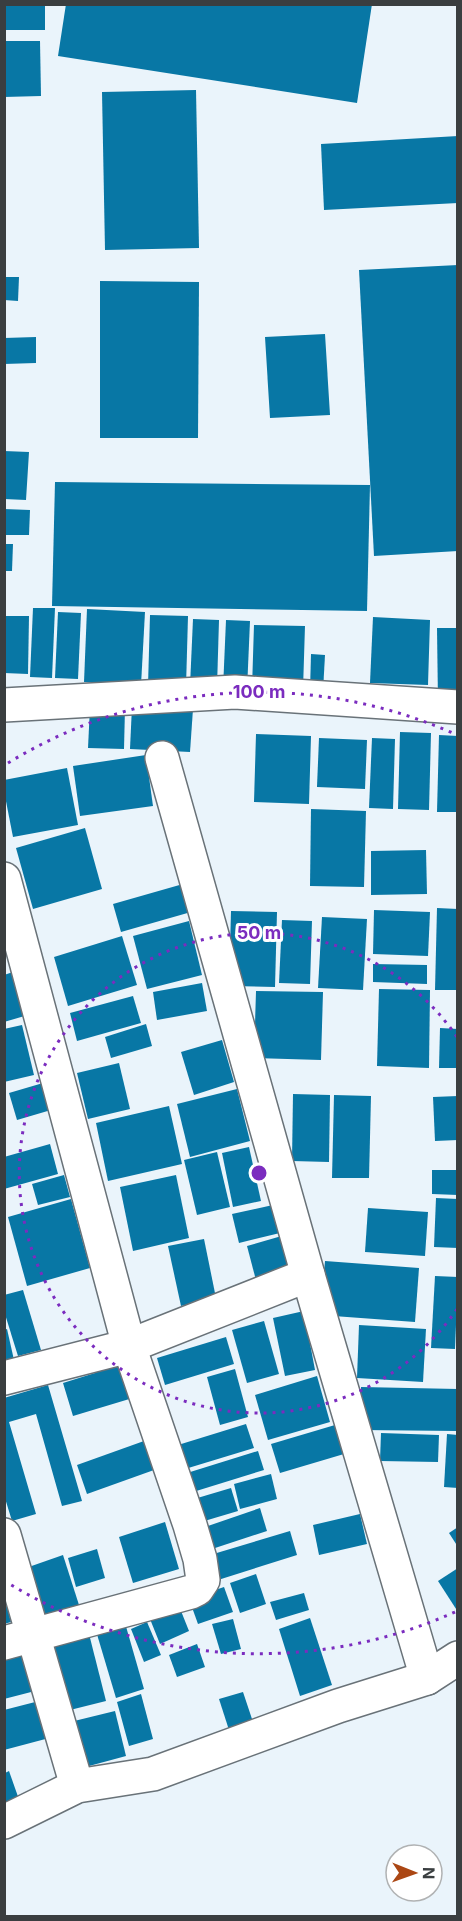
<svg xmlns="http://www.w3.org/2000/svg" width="462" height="1921" viewBox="0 0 462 1921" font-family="Inter,sans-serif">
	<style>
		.building { fill: #0877a5 }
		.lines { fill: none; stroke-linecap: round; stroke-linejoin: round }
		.street-casing { stroke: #697278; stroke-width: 36 }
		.street { stroke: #fff; stroke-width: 33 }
		.ring { fill: none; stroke: #7b2cbf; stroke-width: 3; stroke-dasharray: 3 6 }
		.centre { fill: #7b2cbf; stroke: #fff; stroke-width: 3 }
		.ring-label { font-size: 18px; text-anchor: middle; font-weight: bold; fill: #7b2cbf; stroke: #fff; stroke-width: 6; stroke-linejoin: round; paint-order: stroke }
	</style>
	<rect width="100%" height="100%" fill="#eaf4fb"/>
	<!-- building -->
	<g class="building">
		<rect x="4" y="4" width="41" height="26"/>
		<polygon points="66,4 372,4 357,103 58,56"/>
		<polygon points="4,41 40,41 41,96 4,97"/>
		<polygon points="196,90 199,248 105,250 102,92"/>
		<polygon points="458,136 458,203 324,210 321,144"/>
		<polygon points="458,265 458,551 374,556 359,270"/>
		<polygon points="4,277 19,277 18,301 4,300"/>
		<polygon points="100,281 199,282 198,438 100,438"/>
		<polygon points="325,334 330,415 270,418 265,337"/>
		<polygon points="36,337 36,363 4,364 4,338"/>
		<polygon points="4,451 29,452 26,500 4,499"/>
		<polygon points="55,482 370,485 367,611 52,606"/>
		<polygon points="4,509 30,510 29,535 4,535"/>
		<polygon points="4,544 13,544 12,571 4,571"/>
		<polygon points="33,608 55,608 52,678 30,677"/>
		<polygon points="87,609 145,612 141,685 84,682"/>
		<polygon points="58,612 81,613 78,679 55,678"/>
		<polygon points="150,615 188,616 186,687 148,686"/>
		<polygon points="4,616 29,616 28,674 4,673"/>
		<polygon points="373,617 430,620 428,685 370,683"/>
		<polygon points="193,619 219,620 217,687 190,686"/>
		<polygon points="226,620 250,621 247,690 223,689"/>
		<polygon points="254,625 305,626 303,689 252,688"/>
		<polygon points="437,628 458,628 458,702 438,703"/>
		<polygon points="311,654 325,655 323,691 310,691"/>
		<polygon points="132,706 193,709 190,752 130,749"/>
		<polygon points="90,707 125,708 124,749 88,748"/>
		<polygon points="400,732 431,733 429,810 398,809"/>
		<polygon points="256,734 311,736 309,804 254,802"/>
		<polygon points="439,735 458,736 458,812 437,812"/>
		<polygon points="319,738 367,740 365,789 317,787"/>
		<polygon points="372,738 395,739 393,809 369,808"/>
		<polygon points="146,755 153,806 80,816 73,766"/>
		<polygon points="67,768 78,825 13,837 4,791 4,780"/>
		<polygon points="311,809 366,811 364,887 310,886"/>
		<polygon points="85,828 102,889 33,909 16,848"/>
		<polygon points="426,850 427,894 371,895 371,851"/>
		<polygon points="183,884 191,912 121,932 113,904"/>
		<polygon points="437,908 458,909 458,990 435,990"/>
		<polygon points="374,910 430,912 428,956 373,954"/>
		<polygon points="231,911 277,912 275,987 229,986"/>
		<polygon points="322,917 367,919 363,990 318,988"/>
		<polygon points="282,920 312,921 310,984 279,983"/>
		<polygon points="189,921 202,975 147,989 133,936"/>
		<polygon points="122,936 137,985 68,1006 54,957"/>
		<polygon points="373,964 427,965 427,984 373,982"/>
		<polygon points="16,971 28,1015 4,1022 4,975"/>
		<polygon points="202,983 207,1011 157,1020 153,992"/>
		<polygon points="379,989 430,990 429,1068 377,1066"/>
		<polygon points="256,991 323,992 321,1060 254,1058"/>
		<polygon points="133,996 141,1023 77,1041 70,1013"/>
		<polygon points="146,1024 152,1046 111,1058 105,1037"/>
		<polygon points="22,1025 34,1075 4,1082 4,1029"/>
		<polygon points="440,1028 458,1029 458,1068 439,1068"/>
		<polygon points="222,1040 234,1082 194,1095 181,1052"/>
		<polygon points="119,1063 130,1109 88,1119 77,1073"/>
		<polygon points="43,1083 51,1110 17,1120 9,1093"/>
		<polygon points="237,1089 250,1141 190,1157 177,1104"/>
		<polygon points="293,1094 330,1095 329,1162 292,1161"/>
		<polygon points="334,1095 371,1096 369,1178 332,1178"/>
		<polygon points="458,1096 458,1140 435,1141 433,1097"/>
		<polygon points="169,1106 182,1164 108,1181 96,1123"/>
		<polygon points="50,1144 58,1174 4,1189 4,1157"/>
		<polygon points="249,1147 261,1201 233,1207 222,1153"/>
		<polygon points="217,1152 230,1207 197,1215 184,1160"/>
		<polygon points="432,1170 458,1170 458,1195 432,1194"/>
		<polygon points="64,1175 70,1197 38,1205 32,1184"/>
		<polygon points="176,1175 189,1238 133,1251 120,1187"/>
		<polygon points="436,1198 458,1199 458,1248 434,1247"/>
		<polygon points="71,1199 90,1268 27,1286 8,1217"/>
		<polygon points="273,1205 280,1233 239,1243 232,1214"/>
		<polygon points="368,1208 428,1212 425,1256 365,1252"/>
		<polygon points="285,1235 295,1274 257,1284 247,1246"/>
		<polygon points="204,1239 216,1298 181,1306 168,1246"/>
		<polygon points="325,1261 419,1268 415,1322 320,1315"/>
		<polygon points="435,1276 458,1277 455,1349 431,1348"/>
		<polygon points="23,1290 41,1350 18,1356 4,1311 4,1295"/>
		<polygon points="304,1311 315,1370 285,1376 273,1318"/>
		<polygon points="264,1321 279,1374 247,1383 232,1330"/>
		<polygon points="359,1325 426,1329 423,1382 357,1378"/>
		<polygon points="7,1329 14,1360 4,1363 4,1330"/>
		<polygon points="226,1337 234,1364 165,1385 157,1358"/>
		<polygon points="124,1358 136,1397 73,1416 63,1383 95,1373 93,1367"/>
		<polygon points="235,1369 248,1417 220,1425 207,1377"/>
		<polygon points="317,1376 330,1422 268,1440 255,1395"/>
		<polygon points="48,1385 82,1501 62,1506 36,1414 9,1422 36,1514 12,1521 4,1495 4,1398"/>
		<polygon points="361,1387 458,1389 458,1431 361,1430"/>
		<polygon points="246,1424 254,1448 185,1469 178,1445"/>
		<polygon points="335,1425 344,1454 280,1473 271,1444"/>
		<polygon points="381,1433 439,1435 438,1462 380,1461"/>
		<polygon points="447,1434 458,1435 458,1488 444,1487"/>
		<polygon points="144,1441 154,1470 87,1494 77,1465"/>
		<polygon points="258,1451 264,1470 193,1492 187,1473"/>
		<polygon points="271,1474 277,1499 240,1509 234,1484"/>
		<polygon points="231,1488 238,1511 201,1522 194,1499"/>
		<polygon points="260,1508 267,1531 212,1549 205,1527"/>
		<polygon points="360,1514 367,1544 319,1555 313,1525"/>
		<polygon points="165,1522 179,1569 133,1583 119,1537"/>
		<polygon points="458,1527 458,1547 449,1533"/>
		<polygon points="290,1531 297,1555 218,1580 210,1555"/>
		<polygon points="97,1549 105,1578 76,1587 68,1558"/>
		<polygon points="63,1555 79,1605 39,1619 23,1569"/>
		<polygon points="458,1568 458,1612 438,1581"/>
		<polygon points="256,1574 266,1604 240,1613 230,1583"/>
		<polygon points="224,1587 233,1612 198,1624 189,1599"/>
		<polygon points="304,1593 309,1610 276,1620 270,1602"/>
		<polygon points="5,1599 11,1622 4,1624 4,1600"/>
		<polygon points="177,1601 189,1631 160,1644 148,1614"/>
		<polygon points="310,1618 332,1685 300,1696 279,1629"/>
		<polygon points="233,1619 241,1649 221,1654 212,1624"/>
		<polygon points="147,1622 161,1655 144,1662 131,1629"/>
		<polygon points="125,1623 144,1689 116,1698 96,1631"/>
		<polygon points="88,1630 106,1701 62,1712 44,1641"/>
		<polygon points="22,1643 35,1691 4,1699 4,1648"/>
		<polygon points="197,1644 205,1667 177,1677 169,1655"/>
		<polygon points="243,1692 253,1722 229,1730 219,1699"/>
		<polygon points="141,1694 153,1739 129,1746 117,1702"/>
		<polygon points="43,1700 53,1737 4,1750 4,1710"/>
		<polygon points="115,1711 126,1756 78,1769 66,1723"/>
		<polygon points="9,1771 22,1808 5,1815 5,1773"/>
	</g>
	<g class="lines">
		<!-- street casing -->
		<g class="street-casing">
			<g id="street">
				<polyline points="4,705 235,692 458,707"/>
				<polyline points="162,758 308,1275 427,1678"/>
				<polyline points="4,879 129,1346 190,1525 200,1559 203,1580 197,1589 191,1592 4,1643"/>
				<polyline points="4,1378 129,1346 308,1275"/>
				<polyline points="4,1535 77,1786"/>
				<polyline points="4,1822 77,1786 153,1774 338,1706 427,1678 458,1658"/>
			</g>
		</g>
		<!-- street -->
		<use href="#street" class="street"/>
	</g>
	<!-- distance rings -->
	<g class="ring">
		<path d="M457 1309A240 240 0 1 1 457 1037"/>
		<path d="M455 1612A481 481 0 0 1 8 1583M8 763A481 481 0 0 1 455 734"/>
	</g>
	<circle cx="259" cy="1173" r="9" class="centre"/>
	<g class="ring-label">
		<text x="259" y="698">100 m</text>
		<text x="259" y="939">50 m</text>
	</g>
	<!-- border -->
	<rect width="462" height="1921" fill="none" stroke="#3a3e40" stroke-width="12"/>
	<!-- north arrow -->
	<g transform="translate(414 1873) rotate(91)"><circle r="28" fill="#ffffff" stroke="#b0b2b3" stroke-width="1.5"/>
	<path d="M0-4.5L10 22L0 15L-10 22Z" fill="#ab4714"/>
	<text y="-9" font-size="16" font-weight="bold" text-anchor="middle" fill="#3a3e40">N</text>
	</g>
</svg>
